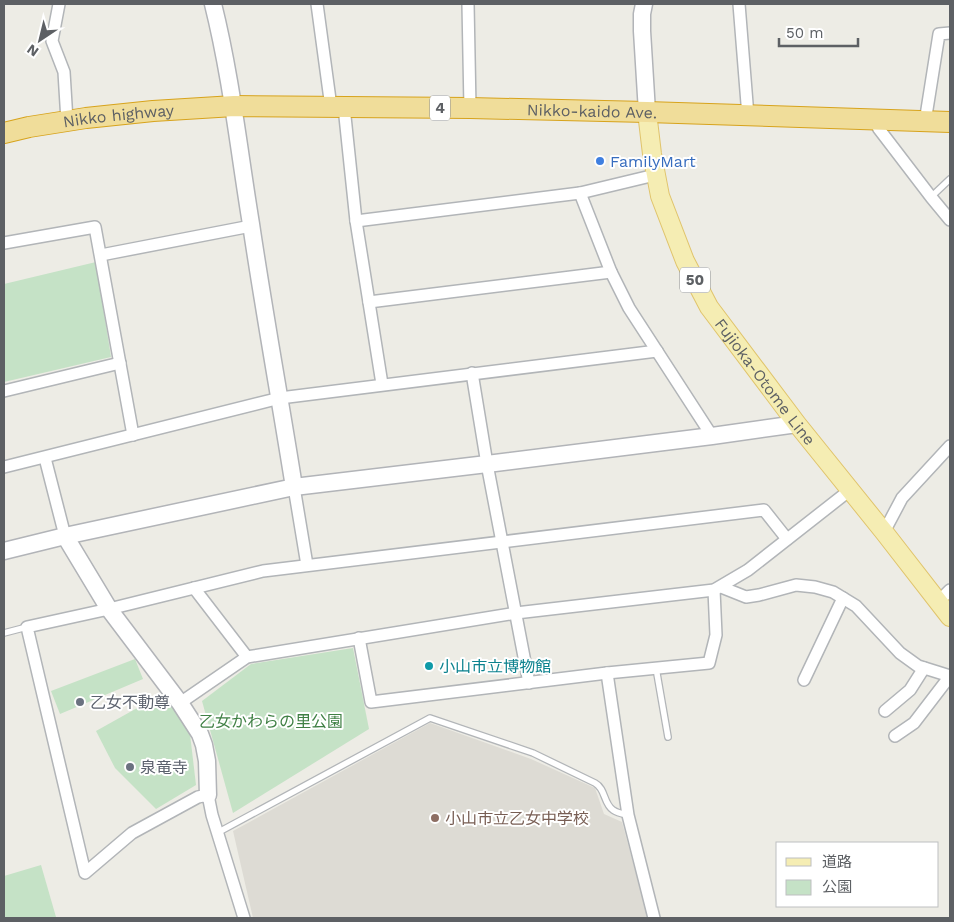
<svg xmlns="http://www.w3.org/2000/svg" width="954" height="922" viewBox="0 0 954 922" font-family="'Work Sans','Noto Sans JP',sans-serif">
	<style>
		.education { fill: #dddbd4 }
		.green { fill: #c5e2c6 }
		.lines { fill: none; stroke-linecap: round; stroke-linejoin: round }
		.lane-casing { stroke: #b2b5b8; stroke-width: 8 }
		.street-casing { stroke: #b2b5b8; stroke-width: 14 }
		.secondary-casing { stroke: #b2b4b8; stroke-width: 19 }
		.primary-casing { stroke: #e0c46c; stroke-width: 20 }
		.highway-casing { stroke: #d7a31c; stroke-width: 22 }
		.lane { stroke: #fff; stroke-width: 5.5 }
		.street { stroke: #fff; stroke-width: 11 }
		.secondary { stroke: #fff; stroke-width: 16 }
		.primary { stroke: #f5edb3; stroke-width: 18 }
		.highway { stroke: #f0dd9a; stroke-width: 20 }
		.shop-dot { fill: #3f7fe0; stroke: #fff; stroke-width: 2 }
		.culture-dot { fill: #0f9aa8; stroke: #fff; stroke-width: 2 }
		.worship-dot { fill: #6b7280; stroke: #fff; stroke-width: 2 }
		.education-dot { fill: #8d6e63; stroke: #fff; stroke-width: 2 }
		.labels { text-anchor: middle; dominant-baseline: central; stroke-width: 4; stroke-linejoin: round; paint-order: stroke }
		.shield { fill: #fff; stroke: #8e9092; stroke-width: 1 }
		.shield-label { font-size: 15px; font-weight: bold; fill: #5d6064 }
		.street-label { font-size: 16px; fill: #5d6064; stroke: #fff }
		.shop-label { font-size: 16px; fill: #366cbe; stroke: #fff; text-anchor: start }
		.culture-label { font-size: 16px; fill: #0d838f; stroke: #fff; text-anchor: start }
		.worship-label { font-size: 16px; fill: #5b616d; stroke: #fff; text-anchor: start }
		.park-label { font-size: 16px; fill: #408045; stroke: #fff }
		.education-label { font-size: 16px; fill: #785e54; stroke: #fff; text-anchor: start }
	</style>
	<rect width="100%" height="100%" fill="#edece5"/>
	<!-- education -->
	<polygon class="education" points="430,723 531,759 595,788 604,814 622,822 648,918 253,918 233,831"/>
	<!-- green -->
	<g class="green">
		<polygon points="96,262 111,357 4,382 4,284"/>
		<polygon points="353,648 369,729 233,813 202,701 251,664"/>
		<polygon points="135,659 143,679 60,714 51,691"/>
		<polygon points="164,693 190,734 196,785 156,809 115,768 96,731"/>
		<polygon points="41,865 56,917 54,918 4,918 4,876"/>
	</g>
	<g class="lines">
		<!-- lane casing -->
		<g class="lane-casing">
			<g id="lane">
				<polyline points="931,197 950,179"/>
				<polyline points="4,633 27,627"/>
				<polyline points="656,668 668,737"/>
				<path d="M217 833 430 718 533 753 595 783C606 789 603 803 613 810 617 813 623 814 628 815"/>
			</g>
		</g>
		<!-- street casing -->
		<g class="street-casing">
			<g id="street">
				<polyline points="59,4 52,41 64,72 67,121"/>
				<polyline points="317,4 331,107"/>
				<polyline points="468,4 470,108"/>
				<polyline points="739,4 748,116"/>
				<polyline points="344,107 356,221 382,384"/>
				<polyline points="875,121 879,129 931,197 950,220"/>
				<polyline points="925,122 939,34 950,33"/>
				<polyline points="580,193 611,272 629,308 712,436"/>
				<polyline points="356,221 580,193 655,175"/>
				<polyline points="4,243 95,227 133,435"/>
				<polyline points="101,255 251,226"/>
				<polyline points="369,302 611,272"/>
				<polyline points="472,373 487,464 529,683"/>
				<polyline points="4,391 120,363"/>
				<polyline points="45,458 65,536"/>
				<polyline points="4,467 280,398 657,351"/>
				<polyline points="294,487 307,565"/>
				<polyline points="884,532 902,498 950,446"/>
				<polyline points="721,587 746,597 759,595 796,585 815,587 833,592 856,606 900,653 918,666 950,676"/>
				<polyline points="194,588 247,657"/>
				<polyline points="938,602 950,590"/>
				<polyline points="359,638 371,702 607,673 709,663 716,635 714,590"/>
				<polyline points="607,673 628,815 654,918"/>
				<polyline points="804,680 843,598"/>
				<polyline points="180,703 247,657 516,613 714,590 748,570 850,490"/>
				<polyline points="885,711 910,690 924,668"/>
				<polyline points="895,736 914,723 950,676"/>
				<polyline points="244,918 212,815 208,795 198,797 132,833 85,873 27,627 109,609 263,571 764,510 787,539"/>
			</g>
		</g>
		<!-- secondary casing -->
		<g class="secondary-casing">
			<g id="secondary">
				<path d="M213 4C231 76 239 151 251 224 264 312 280 399 294 487"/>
				<polyline points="644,4 642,14 642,31 647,112"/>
				<polyline points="65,536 109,609 180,703 200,734 204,745 207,761 208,795"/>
				<polyline points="4,551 65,536 294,487 487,464 712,436 797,424"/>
			</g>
		</g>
		<!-- primary casing -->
		<g class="primary-casing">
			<g id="primary">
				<path id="s1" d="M647 112 652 154 660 196 685 261 709 307 797 424 884 532 950 617"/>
			</g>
		</g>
		<!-- highway casing -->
		<g class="highway-casing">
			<g id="highway">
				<path id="s2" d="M4 133 29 127 86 118 153 111 234 106 470 108 647 112 950 122"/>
			</g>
		</g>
		<!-- lane -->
		<use href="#lane" class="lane"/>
		<!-- street -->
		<use href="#street" class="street"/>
		<!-- secondary -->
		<use href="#secondary" class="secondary"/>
		<!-- primary -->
		<use href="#primary" class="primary"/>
		<!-- highway -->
		<use href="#highway" class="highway"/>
	</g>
	<!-- markers -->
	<circle class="shop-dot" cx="600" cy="161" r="5"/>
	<circle class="culture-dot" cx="429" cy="666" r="5"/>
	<g class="worship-dot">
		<circle cx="80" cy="702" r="5"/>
		<circle cx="130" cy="767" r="5"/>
	</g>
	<circle class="education-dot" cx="435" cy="818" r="5"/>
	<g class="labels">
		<!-- shield labels -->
		<g class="shield">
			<rect x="430" y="95.5" width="20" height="25" rx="4"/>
			<rect x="680" y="267.5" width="30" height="25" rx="4"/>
		</g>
		<g class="shield-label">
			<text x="440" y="108">4</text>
			<text x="695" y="280">50</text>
		</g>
		<!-- street labels -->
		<g class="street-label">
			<text stroke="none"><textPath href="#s2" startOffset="590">Nikko-kaido Ave.</textPath></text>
			<text stroke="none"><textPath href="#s2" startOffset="116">Nikko highway</textPath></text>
			<text stroke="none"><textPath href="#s1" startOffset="300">Fujioka-Otome Line</textPath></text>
		</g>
		<!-- shop labels -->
		<g class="shop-label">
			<text x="610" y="161">FamilyMart</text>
		</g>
		<!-- culture labels -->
		<g class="culture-label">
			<text x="439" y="666">小山市立博物館</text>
		</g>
		<!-- worship labels -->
		<g class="worship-label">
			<text x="90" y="702">乙女不動尊</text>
			<text x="140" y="767">泉竜寺</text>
		</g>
		<!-- park labels -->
		<g class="park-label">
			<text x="271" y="721">乙女かわらの里公園</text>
		</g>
		<!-- education labels -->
		<g class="education-label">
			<text x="445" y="818">小山市立乙女中学校</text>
		</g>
	</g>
	<!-- border -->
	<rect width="954" height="922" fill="none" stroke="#5d6064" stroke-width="10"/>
	<!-- legend -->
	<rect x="776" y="842" width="162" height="65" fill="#ffffff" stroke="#bebfc1"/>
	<rect x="786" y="858" width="25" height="8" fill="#f5edb3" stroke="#bebfc1"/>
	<text x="822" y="867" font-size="15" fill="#5d6064">道路</text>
	<rect x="786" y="880" width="25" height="15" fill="#c5e2c6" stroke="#bebfc1"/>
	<text x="822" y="892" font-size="15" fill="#5d6064">公園</text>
	<!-- north arrow -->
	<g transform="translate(40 40) rotate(215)" stroke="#ffffff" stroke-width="4" paint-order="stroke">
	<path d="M0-4L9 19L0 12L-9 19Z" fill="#5d6064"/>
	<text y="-8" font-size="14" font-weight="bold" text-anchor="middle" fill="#5d6064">N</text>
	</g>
	<!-- scale -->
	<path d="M779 38v8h79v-8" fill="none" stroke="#5d6064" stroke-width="2.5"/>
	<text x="786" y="38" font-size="15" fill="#5d6064" stroke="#ffffff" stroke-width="4" paint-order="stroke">50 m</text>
</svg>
